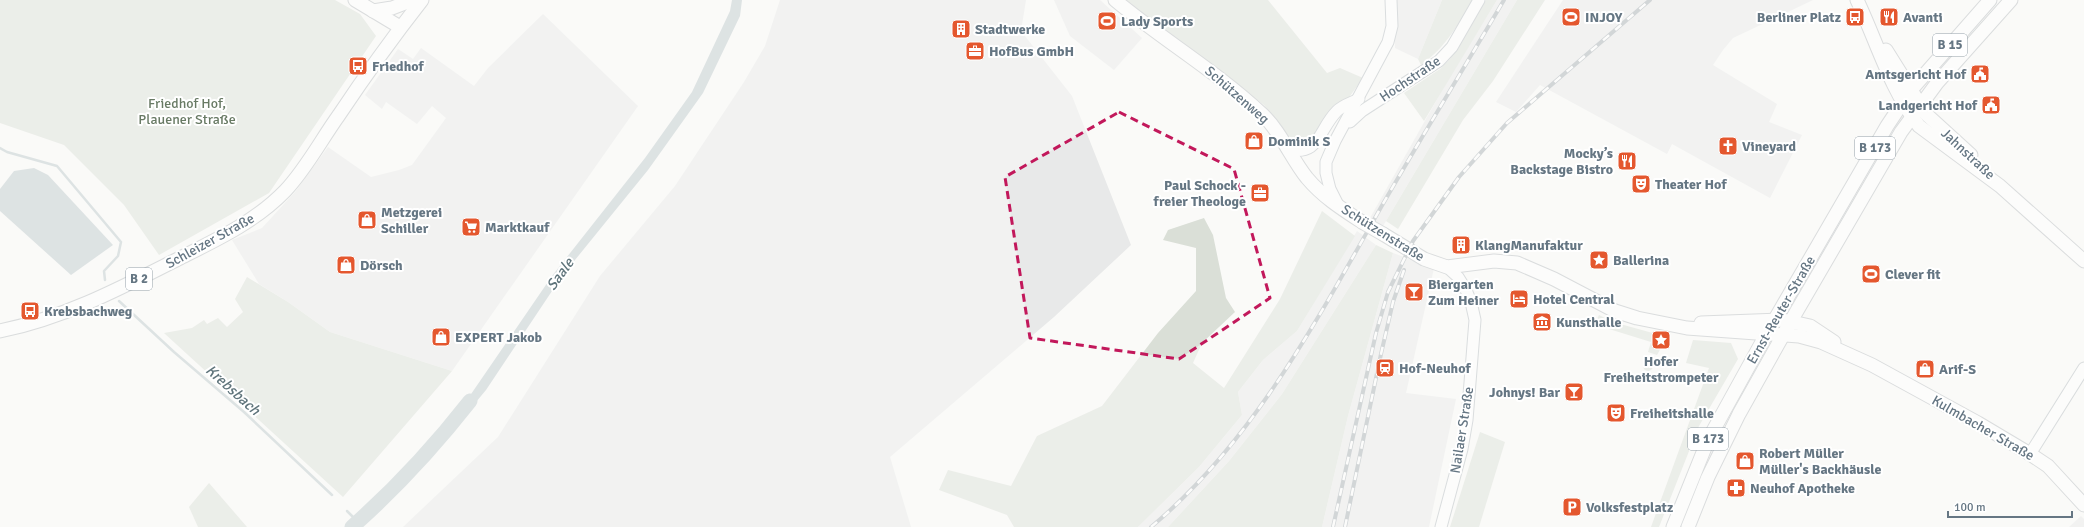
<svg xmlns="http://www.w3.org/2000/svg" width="2084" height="527" viewBox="0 0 2084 527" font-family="Signika,sans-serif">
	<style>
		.built { fill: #e8e9e9 }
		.green { fill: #dadfd7 }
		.water { fill: #bbc7cb }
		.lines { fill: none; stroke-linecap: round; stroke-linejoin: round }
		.stream { stroke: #bbc7cb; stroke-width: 2.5 }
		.river { stroke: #bbc7cb; stroke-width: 15 }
		.secondary-casing { stroke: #b3babf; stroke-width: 13 }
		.primary-casing { stroke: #b5babe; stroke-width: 15 }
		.secondary { stroke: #fff; stroke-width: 11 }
		.primary { stroke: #fff; stroke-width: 13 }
		.rail-casing { stroke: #a2aab0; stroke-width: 4 }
		.rail { stroke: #fff; stroke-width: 2.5; stroke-dasharray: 8; stroke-linecap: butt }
		.primary-bridge-casing { stroke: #b5babe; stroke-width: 15; stroke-linecap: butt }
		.primary-bridge { stroke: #fff; stroke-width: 13 }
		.marked { fill: none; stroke: #c2185b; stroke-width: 3; stroke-dasharray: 8 5; stroke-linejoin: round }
		.labels { text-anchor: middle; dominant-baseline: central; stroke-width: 4; stroke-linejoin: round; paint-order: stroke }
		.shield { fill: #fff; stroke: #939fa8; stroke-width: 1 }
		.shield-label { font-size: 13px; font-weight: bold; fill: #657683 }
		.poi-label { font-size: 14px; font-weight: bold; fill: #657683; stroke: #fff; text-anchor: start }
		.street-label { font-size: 14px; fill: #657683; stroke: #fff }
		.park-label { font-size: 14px; fill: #687a64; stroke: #fff }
		.water-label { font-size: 15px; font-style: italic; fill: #60757c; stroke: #fff }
	</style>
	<rect width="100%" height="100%" fill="#fafaf8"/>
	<!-- built -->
	<g class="built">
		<polygon points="780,0 1026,0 1021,31 1072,96 1131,245 1054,317 890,457 911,527 403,527 498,437 600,276 675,186 744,82 765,46"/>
		<polygon points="1054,0 1100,0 1142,38 1114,70 1070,36"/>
		<polygon points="1395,0 1442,0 1418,59 1395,48"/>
		<polygon points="1497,0 1517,0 1383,226 1370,218 1448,80"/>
		<polygon points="1563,0 1813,0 1733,38 1723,50 1713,65 1777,104 1769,122 1802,135 1770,198 1672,144 1667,154 1540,85 1516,112 1496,102"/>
		<polygon points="543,14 638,106 452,371 330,332 288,302 259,284 232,240 262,228 295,192 328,147 371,177 399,170 412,165 446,118 432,106 417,124 386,102 382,109 365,95 398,49 413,59 421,48 474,86 488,68"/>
		<polygon points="1357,231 1376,245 1282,394 1229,461 1168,527 1138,527 1199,467 1242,415 1238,392 1263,360 1297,331"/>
		<polygon points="1393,253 1434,268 1406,393 1456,399 1429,527 1322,527 1348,416"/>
		<polygon points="2081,516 2084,519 2084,527 2069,527"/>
	</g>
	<!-- green -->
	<g class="green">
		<polygon points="0,0 335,0 360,14 376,36 269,193 159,255 124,205 64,145 0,123"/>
		<path d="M1124 0H1268L1327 73 1340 68 1363 78C1347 100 1326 133 1302 144L1287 135 1264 105Z"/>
		<path d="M1442 0H1473C1458 25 1445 48 1421 65L1418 59Z"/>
		<polygon points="1486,0 1497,0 1424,121 1404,93 1440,69 1450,59"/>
		<polygon points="1517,0 1545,0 1493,81 1463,120 1398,229 1386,221"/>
		<polygon points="1322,211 1355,236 1297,331 1263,360 1238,392 1242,415 1199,467 1138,527 1014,527 1007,515 939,490 948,470 1011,486 1037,436 1102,406 1158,333 1196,291 1196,248 1163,240 1168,230 1204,218 1213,235 1226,298 1235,312 1202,343 1193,363 1224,388 1280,299"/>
		<polygon points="1376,245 1393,253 1348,416 1322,527 1168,527 1229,461 1282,394"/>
		<polygon points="247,277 288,302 330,332 452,371 343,497 164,333 192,328 204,320 207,324 218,318 227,327 243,312 235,299"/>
		<polygon points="1599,315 1613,322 1667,337 1657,355 1648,352 1651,342 1609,329 1596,321"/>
		<polygon points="1693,340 1731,343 1738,359 1699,426 1659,527 1651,527 1709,368 1686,363"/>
		<circle cx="1648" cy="366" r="5"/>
		<polygon points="1480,432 1505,442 1479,527 1450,527"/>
		<polygon points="209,483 247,527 198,527 189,507"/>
	</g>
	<!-- water -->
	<g class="water">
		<polygon points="732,0 742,0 740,16 703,93 648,170 562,276 486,390 461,420 456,416 552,276 645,158 692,92 730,11"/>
		<polygon points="34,168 48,175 113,245 71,275 0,211 0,189 14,171"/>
	</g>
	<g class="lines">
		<!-- stream -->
		<g class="stream">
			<polyline points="0,148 7,152 57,166 121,242 118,256 104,271 105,280"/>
			<polyline points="119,301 174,352 244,412 332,495"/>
			<polyline points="347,511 358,522"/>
		</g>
		<!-- river -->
		<path class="river" d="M352 527C395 489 434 447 470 401"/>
		<!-- secondary casing -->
		<g class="secondary-casing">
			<g id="secondary">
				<polyline points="1350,122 1362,111 1439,61 1452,47 1479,0"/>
				<path d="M1287 149C1320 157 1318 130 1337 111 1343 105 1351 103 1359 99"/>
				<polyline points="1338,205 1330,189 1326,173 1326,162 1335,141 1388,42 1392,26 1391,0"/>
				<polyline points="2030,454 2084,368"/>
				<polyline points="1441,527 1462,449 1467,420 1475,320 1471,302 1466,290 1458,277 1447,267"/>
			</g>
		</g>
		<!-- primary casing -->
		<g class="primary-casing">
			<g id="primary">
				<polyline points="355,0 400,27"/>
				<path d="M1115 0C1163 40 1216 71 1262 114 1281 132 1291 158 1307 178 1323 197 1342 209 1362 222"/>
				<path d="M1857 0C1877 42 1890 89 1919 126L2000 186 2084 261"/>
				<polyline points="373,11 392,8 413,0"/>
				<polyline points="1886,50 1926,114 1971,155"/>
				<polyline points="1383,234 1424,259 1447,267 1494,261 1517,263 1554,279 1615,311 1637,318 1687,328 1799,336 1821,342 1872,365 1978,423 2030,454 2048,466 2084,505"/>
				<polyline points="1701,323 1783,320 1810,326 1834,342"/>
				<path d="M0 331C64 318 121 288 178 259 216 240 255 222 285 191 306 169 321 140 339 115 365 76 393 37 422 0"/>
				<polyline points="1673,527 1708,440 1767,333 1887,126 1911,90 1990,0"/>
				<polyline points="1688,527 1708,477 1739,414 1791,321 1901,132 1937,83 2011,0"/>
			</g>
		</g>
		<!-- secondary -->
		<use href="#secondary" class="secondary"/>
		<!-- primary -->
		<use href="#primary" class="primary"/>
		<!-- rail casing -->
		<g class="rail-casing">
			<g id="rail">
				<path d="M1151 527C1252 443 1316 322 1380 209 1420 139 1463 70 1504 0"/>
				<polyline points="1333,527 1376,333 1388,292 1413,241 1459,177 1507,123 1650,0"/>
				<polyline points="1345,527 1381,354 1393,302 1404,270"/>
			</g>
		</g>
		<!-- rail -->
		<use href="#rail" class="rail"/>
		<!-- primary-bridge casing -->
		<g class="primary-bridge-casing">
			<polyline id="primary-bridge" points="1362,222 1383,234"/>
		</g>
		<!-- primary-bridge -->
		<use href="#primary-bridge" class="primary-bridge"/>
	</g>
	<!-- marked area -->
	<path d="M0 0H2084V527H0ZM1119 112 1234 169 1270 298 1179 359 1030 338 1005 177Z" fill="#fafaf8" fill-opacity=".55" fill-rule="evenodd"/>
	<path class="marked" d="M1119 112 1234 169 1270 298 1179 359 1030 338 1005 177Z"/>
	<!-- icons -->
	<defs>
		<g id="stadium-square" transform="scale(1)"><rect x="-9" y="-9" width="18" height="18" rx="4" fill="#e4572e" stroke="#fff"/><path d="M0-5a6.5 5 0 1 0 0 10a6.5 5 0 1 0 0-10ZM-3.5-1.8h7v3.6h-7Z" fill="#fff"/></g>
		<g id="bus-square" transform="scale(1)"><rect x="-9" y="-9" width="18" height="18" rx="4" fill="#e4572e" stroke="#fff"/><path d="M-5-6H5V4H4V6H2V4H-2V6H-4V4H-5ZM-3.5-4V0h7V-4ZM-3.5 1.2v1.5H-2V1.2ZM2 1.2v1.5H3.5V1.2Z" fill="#fff"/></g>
		<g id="restaurant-square" transform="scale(1)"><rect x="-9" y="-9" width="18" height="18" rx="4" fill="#e4572e" stroke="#fff"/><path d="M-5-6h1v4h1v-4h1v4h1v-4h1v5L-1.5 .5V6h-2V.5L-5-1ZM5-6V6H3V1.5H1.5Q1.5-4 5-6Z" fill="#fff"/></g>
		<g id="building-square" transform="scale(1)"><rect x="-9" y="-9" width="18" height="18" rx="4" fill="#e4572e" stroke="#fff"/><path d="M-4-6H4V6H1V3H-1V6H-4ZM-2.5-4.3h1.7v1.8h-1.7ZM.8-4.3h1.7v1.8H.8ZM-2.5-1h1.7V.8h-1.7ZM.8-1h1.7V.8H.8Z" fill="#fff"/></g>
		<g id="office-square" transform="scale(1)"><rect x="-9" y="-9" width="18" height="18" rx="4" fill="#e4572e" stroke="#fff"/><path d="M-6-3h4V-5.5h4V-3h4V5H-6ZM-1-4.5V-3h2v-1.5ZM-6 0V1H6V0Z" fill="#fff"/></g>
		<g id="civic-square" transform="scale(1)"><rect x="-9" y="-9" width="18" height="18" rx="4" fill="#e4572e" stroke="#fff"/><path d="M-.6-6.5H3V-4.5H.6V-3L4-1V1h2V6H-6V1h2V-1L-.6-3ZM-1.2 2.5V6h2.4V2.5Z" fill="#fff"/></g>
		<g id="shop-square" transform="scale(1)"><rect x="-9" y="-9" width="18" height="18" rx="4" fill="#e4572e" stroke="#fff"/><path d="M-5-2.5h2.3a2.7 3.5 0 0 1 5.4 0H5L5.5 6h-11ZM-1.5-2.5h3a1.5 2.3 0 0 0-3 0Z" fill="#fff"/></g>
		<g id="church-square" transform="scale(1)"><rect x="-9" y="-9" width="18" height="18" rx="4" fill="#e4572e" stroke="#fff"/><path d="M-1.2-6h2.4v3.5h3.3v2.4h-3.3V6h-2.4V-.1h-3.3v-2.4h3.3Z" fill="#fff"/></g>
		<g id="theatre-square" transform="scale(1)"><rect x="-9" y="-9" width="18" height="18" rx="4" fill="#e4572e" stroke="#fff"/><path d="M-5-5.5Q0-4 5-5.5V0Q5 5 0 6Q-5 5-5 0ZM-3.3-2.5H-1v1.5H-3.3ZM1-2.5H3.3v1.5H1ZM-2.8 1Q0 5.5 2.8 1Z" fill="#fff"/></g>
		<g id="supermarket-square" transform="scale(1)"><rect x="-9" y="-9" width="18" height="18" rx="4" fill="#e4572e" stroke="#fff"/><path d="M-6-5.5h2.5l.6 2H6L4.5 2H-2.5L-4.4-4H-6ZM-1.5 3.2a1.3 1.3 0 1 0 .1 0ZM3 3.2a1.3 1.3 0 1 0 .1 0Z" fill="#fff"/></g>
		<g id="sight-square" transform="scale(1)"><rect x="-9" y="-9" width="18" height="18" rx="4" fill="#e4572e" stroke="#fff"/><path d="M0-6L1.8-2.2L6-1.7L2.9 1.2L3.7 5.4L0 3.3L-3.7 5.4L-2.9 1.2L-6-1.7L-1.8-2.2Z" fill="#fff"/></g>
		<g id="bar-square" transform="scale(1)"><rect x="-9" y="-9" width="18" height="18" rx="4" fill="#e4572e" stroke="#fff"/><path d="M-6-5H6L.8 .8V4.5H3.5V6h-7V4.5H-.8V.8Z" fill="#fff"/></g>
		<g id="hotel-square" transform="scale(1)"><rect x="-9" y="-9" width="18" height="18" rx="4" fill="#e4572e" stroke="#fff"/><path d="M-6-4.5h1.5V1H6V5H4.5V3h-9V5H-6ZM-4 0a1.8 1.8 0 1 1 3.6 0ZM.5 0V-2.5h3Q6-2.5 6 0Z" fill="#fff"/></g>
		<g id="museum-square" transform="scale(1)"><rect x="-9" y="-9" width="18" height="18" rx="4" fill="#e4572e" stroke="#fff"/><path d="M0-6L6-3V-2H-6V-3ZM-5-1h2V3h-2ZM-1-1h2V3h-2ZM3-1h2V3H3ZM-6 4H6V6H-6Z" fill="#fff"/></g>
		<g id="station-square" transform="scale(1)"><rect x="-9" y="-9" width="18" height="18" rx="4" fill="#e4572e" stroke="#fff"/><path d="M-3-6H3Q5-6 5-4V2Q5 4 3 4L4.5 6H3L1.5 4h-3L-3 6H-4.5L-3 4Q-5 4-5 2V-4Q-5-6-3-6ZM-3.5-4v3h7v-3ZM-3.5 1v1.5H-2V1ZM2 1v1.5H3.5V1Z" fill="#fff"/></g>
		<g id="pharmacy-square" transform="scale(1)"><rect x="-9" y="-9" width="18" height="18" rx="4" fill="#e4572e" stroke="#fff"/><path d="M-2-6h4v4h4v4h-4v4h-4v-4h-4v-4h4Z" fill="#fff"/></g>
		<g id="parking-square" transform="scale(1)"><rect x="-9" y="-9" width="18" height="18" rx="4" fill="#e4572e" stroke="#fff"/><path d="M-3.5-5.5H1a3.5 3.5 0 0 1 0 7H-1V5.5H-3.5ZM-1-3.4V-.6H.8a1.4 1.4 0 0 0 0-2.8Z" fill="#fff"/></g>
	</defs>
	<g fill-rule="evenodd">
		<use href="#stadium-square" x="1571" y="17"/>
		<use href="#bus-square" x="1855" y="17"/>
		<use href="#restaurant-square" x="1889" y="17"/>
		<use href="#stadium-square" x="1107" y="21"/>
		<use href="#building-square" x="961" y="29"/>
		<use href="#office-square" x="975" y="51"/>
		<use href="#bus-square" x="358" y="66"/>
		<use href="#civic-square" x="1980" y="74"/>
		<use href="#civic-square" x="1991" y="105"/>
		<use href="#shop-square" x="1254" y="141"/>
		<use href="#church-square" x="1728" y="146"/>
		<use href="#restaurant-square" x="1627" y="161"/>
		<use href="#theatre-square" x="1641" y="184"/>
		<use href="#office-square" x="1260" y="193"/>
		<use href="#shop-square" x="367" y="220"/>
		<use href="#supermarket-square" x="471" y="227"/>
		<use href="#building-square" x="1461" y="245"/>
		<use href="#sight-square" x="1599" y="260"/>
		<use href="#shop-square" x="346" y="265"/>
		<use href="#stadium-square" x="1871" y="274"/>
		<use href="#bar-square" x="1414" y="292"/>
		<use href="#hotel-square" x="1519" y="299"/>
		<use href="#bus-square" x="30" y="311"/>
		<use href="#museum-square" x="1542" y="322"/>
		<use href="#shop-square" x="441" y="337"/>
		<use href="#sight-square" x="1661" y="340"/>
		<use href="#station-square" x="1385" y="368"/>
		<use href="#shop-square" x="1925" y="369"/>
		<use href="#bar-square" x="1574" y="392"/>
		<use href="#theatre-square" x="1616" y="413"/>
		<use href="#shop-square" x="1745" y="461"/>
		<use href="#pharmacy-square" x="1736" y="488"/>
		<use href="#parking-square" x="1572" y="507"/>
	</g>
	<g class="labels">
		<!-- shield labels -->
		<g class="shield">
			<rect x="1933" y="34" width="34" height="22" rx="3"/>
			<rect x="1855" y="137" width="40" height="22" rx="3"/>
			<rect x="126" y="268" width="26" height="22" rx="3"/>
			<rect x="1688" y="428" width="40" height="22" rx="3"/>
		</g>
		<g class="shield-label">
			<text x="1950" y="45">B 15</text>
			<text x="1875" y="148">B 173</text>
			<text x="139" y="279">B 2</text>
			<text x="1708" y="439">B 173</text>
		</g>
		<!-- poi labels -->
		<g class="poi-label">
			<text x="1585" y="17">INJOY</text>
			<text x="1841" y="17" text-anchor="end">Berliner Platz</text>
			<text x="1903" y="17">Avanti</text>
			<text x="1121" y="21">Lady Sports</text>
			<text x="975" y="29">Stadtwerke</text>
			<text x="989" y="51">HofBus GmbH</text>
			<text x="372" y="66">Friedhof</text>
			<text x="1966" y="74" text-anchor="end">Amtsgericht Hof</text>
			<text x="1977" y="105" text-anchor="end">Landgericht Hof</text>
			<text x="1268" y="141">Dominik S</text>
			<text x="1742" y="146">Vineyard</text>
			<text x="1613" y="153" text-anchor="end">Mocky’s<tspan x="1613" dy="16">Backstage Bistro</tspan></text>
			<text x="1655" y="184">Theater Hof</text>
			<text x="1246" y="185" text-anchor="end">Paul Schock -<tspan x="1246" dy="16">freier Theologe</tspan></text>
			<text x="381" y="212">Metzgerei<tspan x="381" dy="16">Schiller</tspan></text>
			<text x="485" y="227">Marktkauf</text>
			<text x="1475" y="245">KlangManufaktur</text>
			<text x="1613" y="260">Ballerina</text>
			<text x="360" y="265">Dörsch</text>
			<text x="1885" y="274">Clever fit</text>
			<text x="1428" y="284">Biergarten<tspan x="1428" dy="16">Zum Heiner</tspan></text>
			<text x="1533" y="299">Hotel Central</text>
			<text x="44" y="311">Krebsbachweg</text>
			<text x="1556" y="322">Kunsthalle</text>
			<text x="455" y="337">EXPERT Jakob</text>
			<text x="1661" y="361" text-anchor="middle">Hofer<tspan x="1661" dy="16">Freiheitstrompeter</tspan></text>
			<text x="1399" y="368">Hof-Neuhof</text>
			<text x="1939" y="369">Arif-S</text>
			<text x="1560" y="392" text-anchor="end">Johnys! Bar</text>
			<text x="1630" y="413">Freiheitshalle</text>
			<text x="1759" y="453">Robert Müller<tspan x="1759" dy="16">Müller's Backhäusle</tspan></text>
			<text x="1750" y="488">Neuhof Apotheke</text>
			<text x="1586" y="507">Volksfestplatz</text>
		</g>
		<!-- street labels -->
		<g class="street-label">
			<text transform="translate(1410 79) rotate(-34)">Hochstraße</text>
			<text transform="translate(1237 95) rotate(41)">Schützenweg</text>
			<text transform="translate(1968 154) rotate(43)">Jahnstraße</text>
			<text transform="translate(1383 233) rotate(32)">Schützenstraße</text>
			<text transform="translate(210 241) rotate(-29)">Schleizer Straße</text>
			<text transform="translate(1781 310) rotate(-60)">Ernst-Reuter-Straße</text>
			<text transform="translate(1983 428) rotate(30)">Kulmbacher Straße</text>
			<text transform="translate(1462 430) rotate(-81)">Nailaer Straße</text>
		</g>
		<!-- park labels -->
		<g class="park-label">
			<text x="187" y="103">Friedhof Hof,<tspan x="187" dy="16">Plauener Straße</tspan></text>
		</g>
		<!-- water labels -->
		<g class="water-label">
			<text transform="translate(560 274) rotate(-54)">Saale</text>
			<text transform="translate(233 390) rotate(42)">Krebsbach</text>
		</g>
	</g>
	<!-- scale -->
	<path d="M1948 511v6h124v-6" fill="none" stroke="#657683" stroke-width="2"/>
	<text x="1954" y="511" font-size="12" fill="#657683" stroke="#ffffff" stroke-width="3" paint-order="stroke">100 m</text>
</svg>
